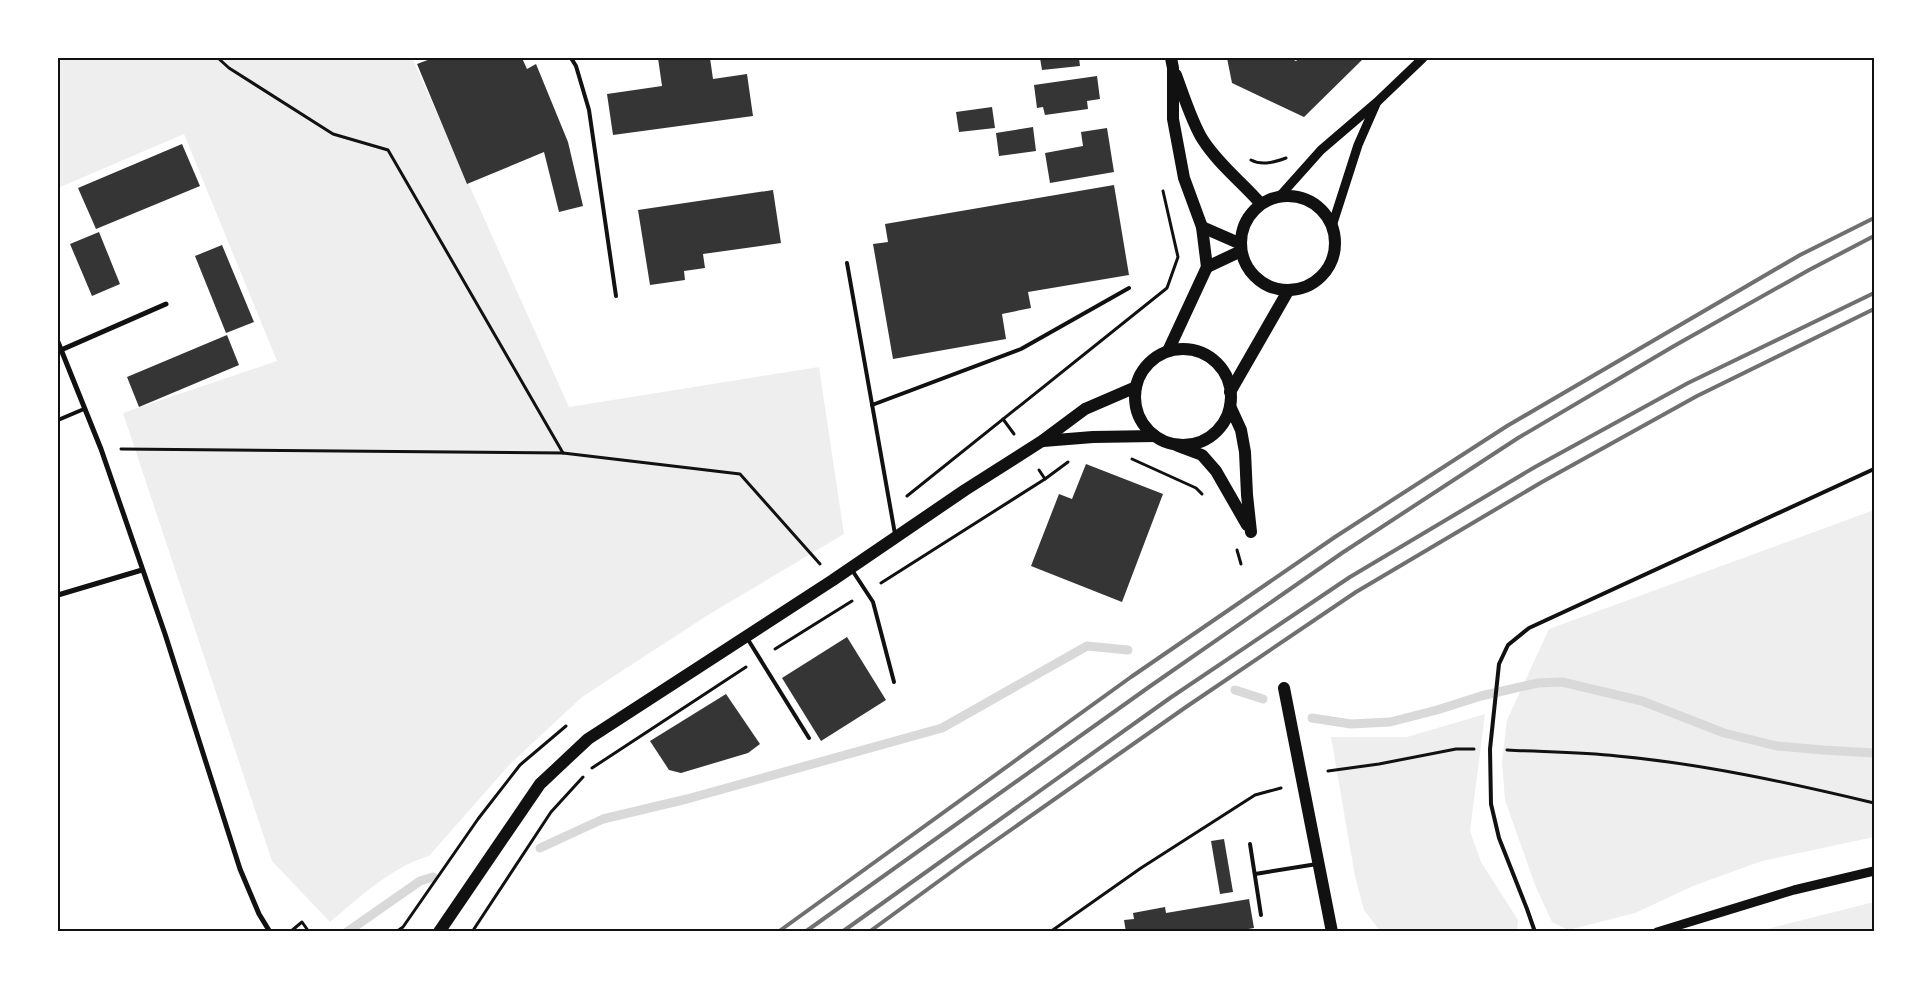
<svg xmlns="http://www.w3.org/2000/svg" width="1932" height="989" viewBox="0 0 1932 989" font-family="'Varela Round',sans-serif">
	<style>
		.green { fill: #eee }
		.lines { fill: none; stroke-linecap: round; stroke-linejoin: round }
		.stream { stroke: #d9d9d9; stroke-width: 9 }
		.building { fill: #353535 }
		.path { stroke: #111; stroke-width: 3 }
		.service { stroke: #111; stroke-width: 4 }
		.minor { stroke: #111; stroke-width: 5 }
		.tertiary { stroke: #111; stroke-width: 9 }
		.primary { stroke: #111; stroke-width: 12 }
		.rail { stroke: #707070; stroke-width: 4 }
		.neatline { fill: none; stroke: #111; stroke-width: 2 }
	</style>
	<rect width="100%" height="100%" fill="#fff"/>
	<!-- green -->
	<g class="green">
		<path d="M58 58H412L569 407 819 367 844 534 708 615 582 697 510 764 429 856C391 867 360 897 330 922L272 861 123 413 277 361 184 134 58 188Z"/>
		<polygon points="1874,510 1874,837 1762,861 1693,886 1635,913 1568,930 1552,922 1535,885 1505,800 1502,762 1507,720 1549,629"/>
		<polygon points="1485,714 1470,831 1481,862 1518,920 1517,931 1380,931 1364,910 1355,876 1331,737 1407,737"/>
		<polygon points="1874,902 1874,931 1759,931"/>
	</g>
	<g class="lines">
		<!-- stream -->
		<g class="stream">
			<polyline points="1235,690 1263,699"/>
			<polyline points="1312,718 1351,724 1390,722 1437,710 1481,696 1538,683 1562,682 1642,701 1724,733 1777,746 1823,750 1874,753"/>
			<polyline points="540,848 603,819 687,799 942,728 1087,646 1128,650"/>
			<polyline points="347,932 420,881 433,877"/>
		</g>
	</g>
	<!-- building -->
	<g class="building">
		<polygon points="433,58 522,58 527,69 536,64 568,142 583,206 559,212 544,152 467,184 417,64"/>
		<polygon points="658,58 710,58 713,79 747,74 753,116 613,135 607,94 662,86"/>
		<polygon points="1040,58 1079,58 1080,66 1042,70"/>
		<polygon points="1227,58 1290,58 1296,61 1299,58 1364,58 1304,117 1232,83"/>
		<polygon points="1097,76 1100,99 1087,101 1088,109 1045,115 1043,107 1037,108 1034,85"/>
		<polygon points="992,107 995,128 959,132 956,112"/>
		<polygon points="1033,127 1036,151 999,156 996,133"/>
		<polygon points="1107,128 1114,172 1050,183 1045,153 1083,146 1081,132"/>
		<polygon points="182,144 200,186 96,229 78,188"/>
		<polygon points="1114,185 1129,275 1028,292 1031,308 1002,314 1006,339 893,359 873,244 888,242 885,224"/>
		<polygon points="773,190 781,243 703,254 705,268 684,271 685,280 650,285 638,210"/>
		<polygon points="99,232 120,284 92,296 70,244"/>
		<polygon points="222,245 254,322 226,333 195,256"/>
		<polygon points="227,335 239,365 139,407 127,377"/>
		<polygon points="1086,464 1163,494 1122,602 1031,566 1059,494 1072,499"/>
		<polygon points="847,637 886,700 821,741 782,678"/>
		<polygon points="726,694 760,744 748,753 681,773 669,770 650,741"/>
		<polygon points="1224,839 1233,892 1220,894 1211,841"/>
		<polygon points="1249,899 1254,928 1231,932 1126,932 1124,920 1134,919 1133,913 1165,907 1166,913"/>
	</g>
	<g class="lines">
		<!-- path -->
		<g class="path">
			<polyline points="218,58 229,68 333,134 388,150 563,453"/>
			<path d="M1251 160C1262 166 1275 162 1286 158"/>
			<polyline points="1003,419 1014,434"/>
			<polyline points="121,449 563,453 740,474 820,564"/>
			<polyline points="1132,459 1196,488 1202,494"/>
			<polyline points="1039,470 1045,479 1068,462"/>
			<polyline points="907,496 1167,288 1178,257 1163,191"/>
			<polyline points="1237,550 1241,564"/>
			<polyline points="881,583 1045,479"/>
			<polyline points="775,649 852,601"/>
			<path d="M1507 750C1544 752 1581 752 1617 756 1704 764 1790 783 1874 803"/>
			<polyline points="592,768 746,667"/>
			<polyline points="1328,771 1379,764 1456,749 1474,749"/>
			<polyline points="290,932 302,922 309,932"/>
			<polyline points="396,932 403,927 478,819 520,765 566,726"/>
			<polyline points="472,932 551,812 583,777"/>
			<polyline points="1050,932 1141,868 1255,795 1281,788"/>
		</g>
		<!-- service -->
		<g class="service">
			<polyline points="571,58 576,66 589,110 616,296"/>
			<polyline points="847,263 895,534"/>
			<polyline points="872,405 1021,349 1129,288"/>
			<polyline points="58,420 84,409"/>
			<polyline points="852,570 873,602 894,682"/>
			<polyline points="747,638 809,738"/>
			<polyline points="1250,844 1261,915"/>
			<polyline points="1255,874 1317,864"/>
			<polyline points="1535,932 1527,909 1499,838 1491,804 1490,749 1499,664 1508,645 1529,628 1874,469"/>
		</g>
		<!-- minor -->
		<g class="minor">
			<polyline points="58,342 101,449 165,634 240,869 259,914 270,932"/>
			<polyline points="61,350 166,304"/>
			<polyline points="58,595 142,570"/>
		</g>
		<!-- tertiary -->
		<g class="tertiary">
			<polyline points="1279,197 1321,150 1377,102 1423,58"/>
			<polyline points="1332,226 1358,145 1376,104"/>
			<polyline points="1657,932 1794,890 1874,871"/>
		</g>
		<!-- primary -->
		<g class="primary">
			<polyline points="1171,58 1173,68 1173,119 1184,178 1202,227 1207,267"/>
			<path d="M1176 75C1183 94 1193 125 1203 140 1219 165 1242 182 1261 204"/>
			<circle cx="1288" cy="243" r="47"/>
			<polyline points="1202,227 1241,244"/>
			<polyline points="1207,267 1241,251"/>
			<circle cx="1183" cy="397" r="48"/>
			<polyline points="1168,351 1207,267"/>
			<polyline points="1230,392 1288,291"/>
			<polyline points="1230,406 1241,430 1245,452 1247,495 1251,532"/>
			<polyline points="1043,441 1093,437 1155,436"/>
			<polyline points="1178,446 1202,455 1216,471 1247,525"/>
			<polyline points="1284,688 1332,932"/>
			<polyline points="439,932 540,784 588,739 833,580 965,490 1042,441 1085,409 1136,387"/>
		</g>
		<!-- rail -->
		<g class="rail">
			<polyline points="778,932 1131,677 1335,537 1507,426 1800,255 1874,218"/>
			<polyline points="805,932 1149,687 1342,553 1518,438 1674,346 1809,270 1874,236"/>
			<polyline points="842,932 1170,698 1350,577 1535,467 1688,383 1874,293"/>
			<polyline points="869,932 965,862 1186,707 1356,592 1542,482 1697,396 1874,309"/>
		</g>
	</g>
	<!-- border -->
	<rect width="1932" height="989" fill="none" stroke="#ffffff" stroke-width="118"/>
	<rect x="59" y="59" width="1814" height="871" class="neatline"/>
</svg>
